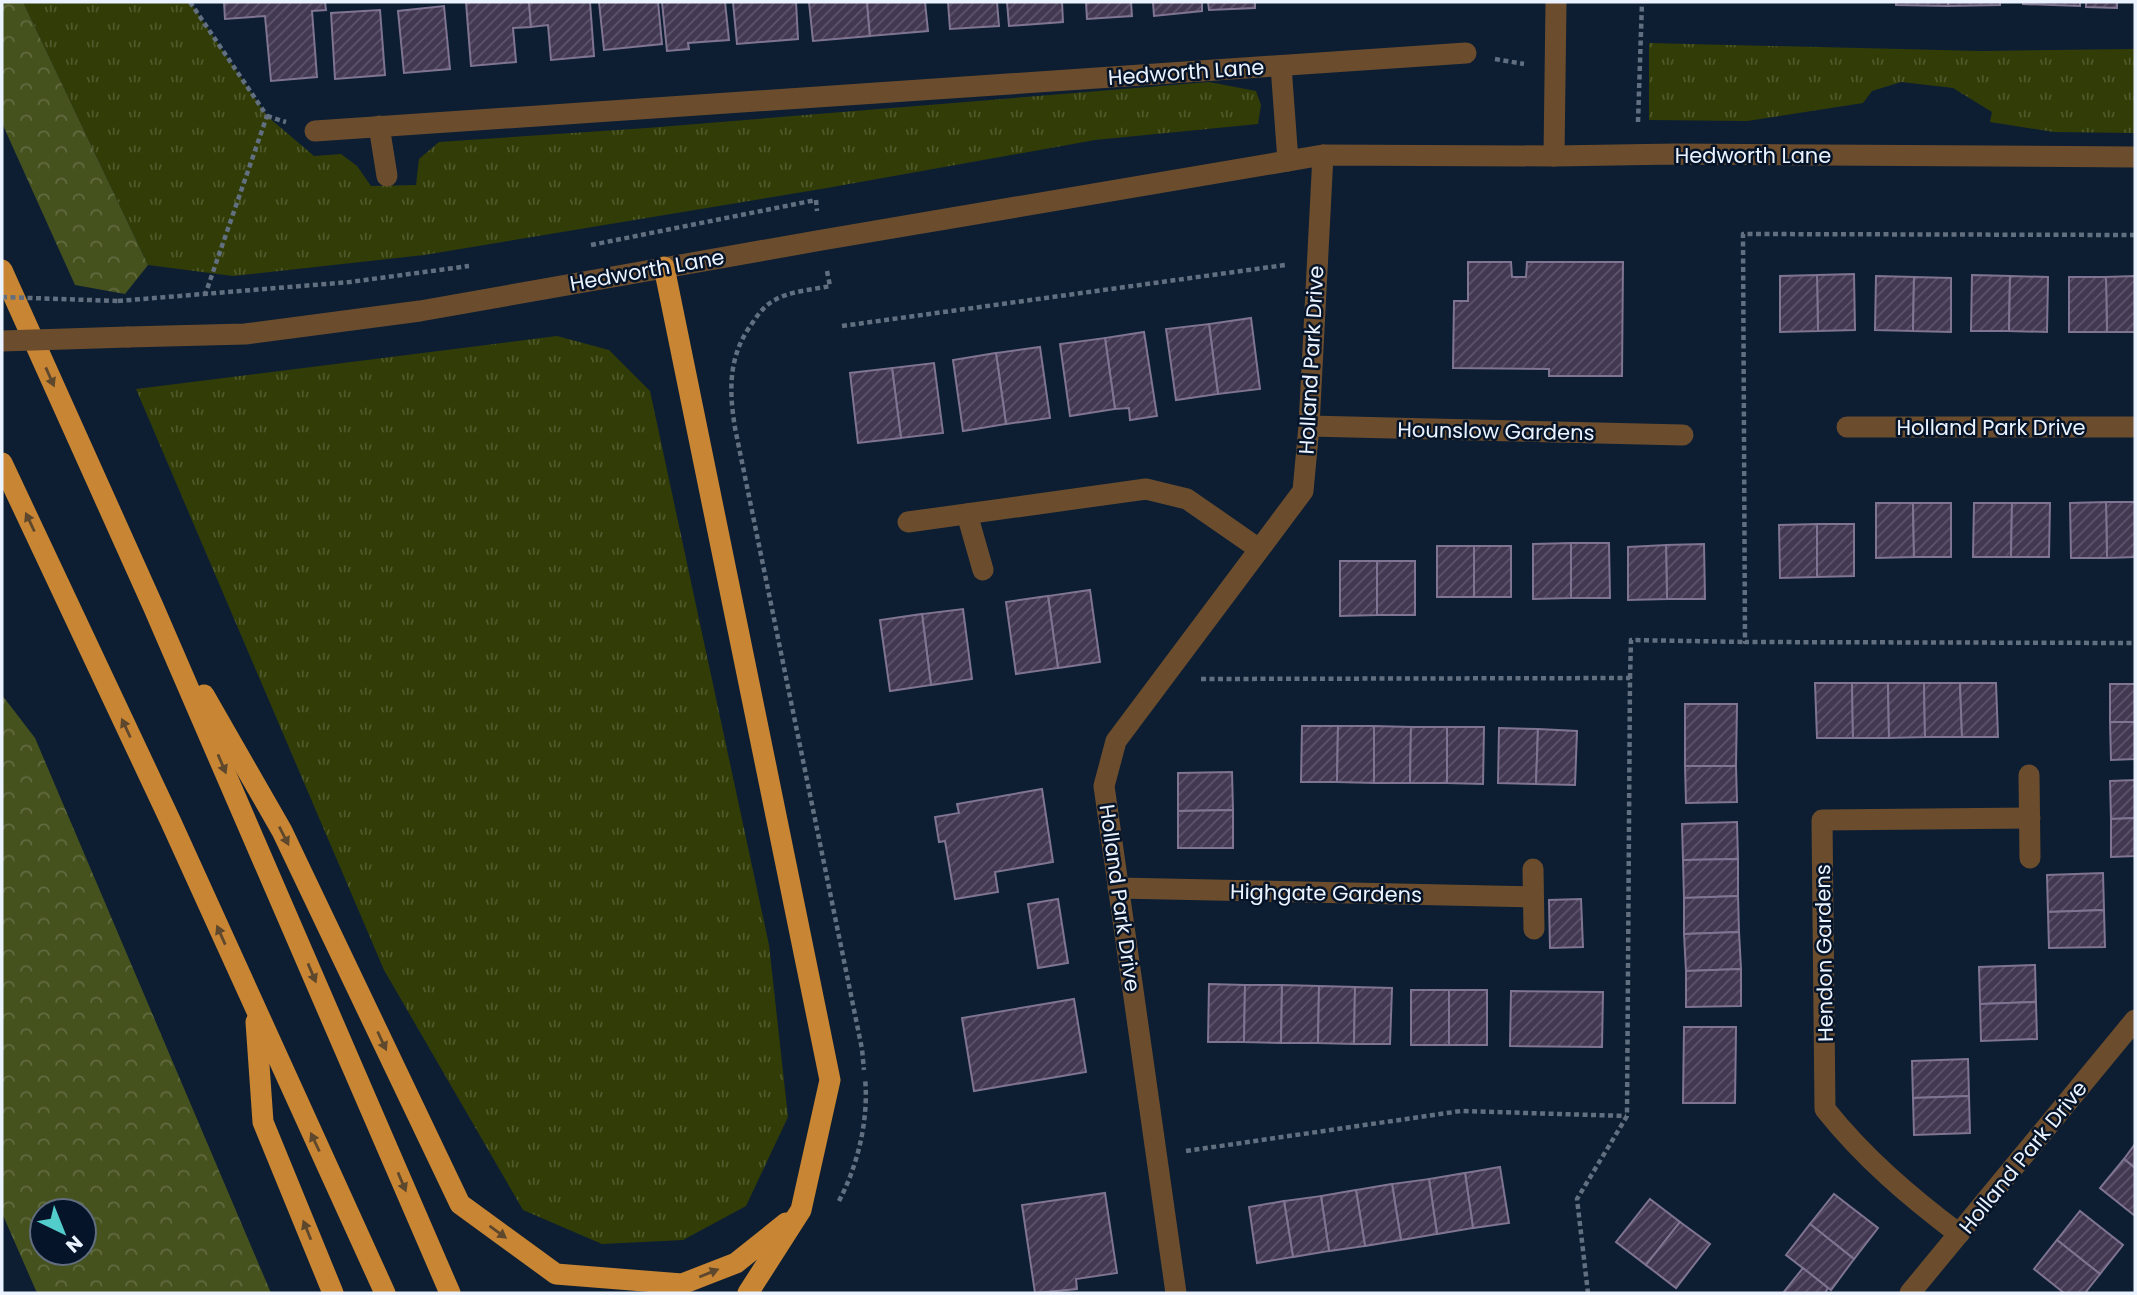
<svg xmlns="http://www.w3.org/2000/svg" width="2137" height="1295" viewBox="0 0 2137 1295" font-family="Poppins,sans-serif">
	<style>
		.grass { fill: url(#grass-tufts) }
		.forest { fill: url(#forest-crowns); fill-rule: evenodd }
		.building { fill: url(#building-hatch); stroke: #7f7491; stroke-width: 2 }
		.lines { fill: none; stroke-linecap: round; stroke-linejoin: round }
		.path { stroke: #616f80; stroke-width: 4.5; stroke-dasharray: 5 3.5; stroke-linecap: butt }
		.minor { stroke: #6b4d2e; stroke-width: 21 }
		.tertiary { stroke: #6b4d2e; stroke-width: 21 }
		.trunk { stroke: #c88533; stroke-width: 21 }
		.path-bridge { stroke: #616f80; stroke-width: 4.5; stroke-dasharray: 5 3.5; stroke-linecap: butt }
		.tertiary-bridge { stroke: #6b4d2e; stroke-width: 21 }
		.oneway { fill: #5d472d }
		.labels { text-anchor: middle; dominant-baseline: central; stroke-width: 5; stroke-linejoin: round; paint-order: stroke }
		.street-label { font-size: 21px; fill: #eaf3ff; stroke: #051428 }
	</style>
	<defs>
		<pattern id="grass-tufts" width="24" height="20" patternUnits="userSpaceOnUse" patternTransform="scale(1.75)"><rect width="24" height="20" fill="#323c06"/><path d="M3 7l-1-3M5 7V3M7 7l1-3M15 17l-1-3M17 17v-4M19 17l1-3" fill="none" stroke="#50592b"/></pattern>
		<pattern id="forest-crowns" width="20" height="18" patternUnits="userSpaceOnUse" patternTransform="scale(1.75)"><rect width="20" height="18" fill="#46521e"/><path d="M2 6a3 3 0 1 1 6 0M12 15a3 3 0 1 1 6 0" fill="none" stroke="#616b40"/></pattern>
		<pattern id="building-hatch" width="6" height="6" patternUnits="userSpaceOnUse" patternTransform="scale(1.75)"><rect width="6" height="6" fill="#433852"/><path d="M-1 1l2-2M0 6l6-6M5 7l2-2" fill="none" stroke="#5e556c"/></pattern>
	</defs>
	<rect width="100%" height="100%" fill="#0d1e32"/>
	<!-- grass -->
	<g class="grass">
		<polygon points="23,2 190,2 267,116 314,156 341,154 357,166 371,186 416,185 419,159 439,142 647,128 1209,82 1256,91 1261,105 1258,124 1095,140 827,188 424,255 233,276 148,265"/>
		<polygon points="1649,43 1981,51 2135,49 2135,133 2054,132 1990,122 1992,112 1953,88 1901,82 1872,91 1863,103 1747,121 1649,120"/>
		<polygon points="557,336 609,350 650,391 769,945 788,1117 746,1206 683,1240 602,1244 523,1210 384,970 136,389"/>
	</g>
	<!-- forest -->
	<g class="forest">
		<polygon points="2,2 23,2 148,265 125,294 75,285 2,123"/>
		<path d="M2 695 35 738 271 1293H37L2 1213ZM42 1211H84V1253H42Z"/>
	</g>
	<!-- building -->
	<g class="building">
		<polygon points="224,2 325,2 326,10 312,11 317,77 271,81 265,16 225,19"/>
		<polygon points="466,2 529,2 531,27 513,28 516,62 471,66"/>
		<polygon points="529,2 590,2 594,56 551,60 548,25 531,27"/>
		<polygon points="599,2 658,2 662,44 604,50"/>
		<polygon points="662,2 725,2 729,40 688,43 689,49 667,51"/>
		<polygon points="733,2 796,2 798,39 737,44"/>
		<polygon points="809,2 867,2 870,36 813,41"/>
		<polygon points="867,2 925,2 928,31 870,36"/>
		<polygon points="948,2 997,2 999,26 950,29"/>
		<polygon points="1007,2 1062,2 1063,22 1009,26"/>
		<polygon points="1086,2 1131,2 1132,16 1087,19"/>
		<polygon points="1153,2 1202,2 1202,11 1154,16"/>
		<polygon points="1208,2 1255,2 1255,8 1209,10"/>
		<polygon points="1896,2 1948,2 1948,6 1896,5"/>
		<polygon points="1948,2 2000,2 2000,5 1948,6"/>
		<polygon points="2023,2 2080,2 2080,6 2023,4"/>
		<polygon points="2086,2 2117,2 2117,8 2086,7"/>
		<polygon points="444,6 450,69 404,73 398,11"/>
		<polygon points="380,10 385,75 335,79 331,13"/>
		<polygon points="1468,262 1511,262 1512,277 1526,277 1527,262 1623,262 1622,376 1549,376 1549,369 1453,368 1454,301 1468,301"/>
		<polygon points="1854,274 1855,330 1818,331 1817,275"/>
		<polygon points="1817,275 1818,331 1780,332 1780,276"/>
		<polygon points="1972,275 2010,276 2009,331 1971,331"/>
		<polygon points="1876,276 1914,277 1913,331 1875,330"/>
		<polygon points="2010,276 2048,277 2047,332 2009,331"/>
		<polygon points="2135,276 2135,332 2107,332 2106,277"/>
		<polygon points="1914,277 1951,278 1951,332 1913,331"/>
		<polygon points="2069,277 2106,277 2107,332 2069,332"/>
		<polygon points="1251,318 1260,389 1218,394 1209,324"/>
		<polygon points="1209,324 1218,394 1176,400 1166,329"/>
		<polygon points="1144,332 1157,416 1130,420 1129,408 1115,409 1105,338"/>
		<polygon points="1105,338 1115,409 1070,416 1060,344"/>
		<polygon points="1040,347 1050,418 1006,424 996,353"/>
		<polygon points="996,353 1006,424 963,431 953,360"/>
		<polygon points="934,363 943,433 901,438 892,368"/>
		<polygon points="892,368 901,438 858,443 850,373"/>
		<polygon points="2106,502 2135,502 2135,557 2107,558"/>
		<polygon points="2106,502 2107,558 2071,558 2070,503"/>
		<polygon points="1876,503 1913,503 1914,557 1876,558"/>
		<polygon points="1913,503 1951,503 1951,557 1914,557"/>
		<polygon points="1974,503 2012,503 2011,557 1973,557"/>
		<polygon points="2012,503 2050,503 2049,557 2011,557"/>
		<polygon points="1817,524 1854,524 1854,576 1817,577"/>
		<polygon points="1817,524 1817,577 1780,578 1779,525"/>
		<polygon points="1571,543 1609,543 1610,598 1571,598"/>
		<polygon points="1571,543 1571,598 1533,599 1533,544"/>
		<polygon points="1704,544 1705,599 1667,599 1666,545"/>
		<polygon points="1666,545 1667,599 1628,600 1628,547"/>
		<rect x="1437" y="546" width="37" height="51"/>
		<rect x="1474" y="546" width="37" height="51"/>
		<polygon points="1340,561 1377,561 1377,615 1340,616"/>
		<rect x="1377" y="561" width="38" height="54"/>
		<polygon points="1090,590 1100,662 1058,668 1048,596"/>
		<polygon points="1048,596 1058,668 1016,674 1006,602"/>
		<polygon points="963,609 972,679 931,685 922,614"/>
		<polygon points="922,614 931,685 890,691 880,620"/>
		<polygon points="1815,683 1852,683 1853,738 1817,738"/>
		<polygon points="1852,683 1888,683 1889,738 1853,738"/>
		<polygon points="1888,683 1924,683 1925,737 1889,738"/>
		<polygon points="1924,683 1960,683 1962,737 1925,737"/>
		<polygon points="1960,683 1996,683 1998,737 1962,737"/>
		<rect x="2110" y="684" width="25" height="38"/>
		<polygon points="1685,704 1737,704 1736,766 1685,766"/>
		<polygon points="2110,722 2135,722 2135,759 2111,760"/>
		<polygon points="1302,726 1338,726 1337,782 1301,782"/>
		<polygon points="1338,726 1374,726 1374,783 1337,782"/>
		<polygon points="1374,726 1411,727 1410,783 1374,783"/>
		<polygon points="1411,727 1447,727 1447,783 1410,783"/>
		<polygon points="1447,727 1484,727 1483,784 1447,783"/>
		<polygon points="1499,728 1538,729 1536,784 1498,783"/>
		<polygon points="1538,729 1577,731 1575,785 1536,784"/>
		<polygon points="1685,766 1736,766 1737,802 1686,803"/>
		<polygon points="1232,772 1233,810 1178,811 1178,773"/>
		<polygon points="2135,780 2135,818 2111,819 2110,781"/>
		<polygon points="1042,789 1053,862 995,872 998,892 955,899 945,841 939,842 935,817 959,813 957,804"/>
		<polygon points="1233,810 1233,848 1178,848 1178,811"/>
		<polygon points="2135,818 2135,856 2111,857 2111,819"/>
		<polygon points="1737,822 1738,859 1683,860 1682,824"/>
		<polygon points="1738,859 1738,896 1684,898 1683,860"/>
		<polygon points="2103,873 2104,910 2048,912 2047,875"/>
		<polygon points="1738,896 1739,932 1684,934 1684,898"/>
		<polygon points="1058,899 1068,963 1038,968 1028,904"/>
		<polygon points="1581,899 1583,947 1550,948 1549,900"/>
		<polygon points="2104,910 2105,947 2049,948 2048,912"/>
		<polygon points="1739,932 1741,969 1686,971 1684,934"/>
		<polygon points="2035,965 2036,1002 1980,1004 1979,967"/>
		<polygon points="1741,969 1741,1006 1686,1007 1686,971"/>
		<polygon points="1209,984 1245,985 1244,1042 1208,1042"/>
		<polygon points="1245,985 1282,985 1281,1043 1244,1042"/>
		<polygon points="1282,985 1319,986 1318,1043 1281,1043"/>
		<polygon points="1319,986 1355,987 1354,1044 1318,1043"/>
		<polygon points="1355,987 1392,988 1390,1044 1354,1044"/>
		<rect x="1411" y="990" width="38" height="55"/>
		<rect x="1449" y="990" width="38" height="55"/>
		<polygon points="1511,991 1603,992 1602,1047 1510,1046"/>
		<polygon points="1074,999 1086,1072 974,1091 962,1018"/>
		<polygon points="2036,1002 2037,1039 1981,1041 1980,1004"/>
		<polygon points="1684,1027 1736,1027 1735,1103 1683,1103"/>
		<polygon points="1968,1059 1969,1096 1913,1098 1912,1061"/>
		<polygon points="1969,1096 1970,1133 1914,1135 1913,1098"/>
		<polygon points="2135,1144 2135,1168 2124,1159"/>
		<polygon points="2124,1159 2135,1168 2135,1216 2100,1188"/>
		<polygon points="1500,1167 1509,1223 1473,1228 1465,1173"/>
		<polygon points="1465,1173 1473,1228 1437,1234 1429,1179"/>
		<polygon points="1429,1179 1437,1234 1401,1240 1392,1184"/>
		<polygon points="1392,1184 1401,1240 1365,1246 1356,1190"/>
		<polygon points="1356,1190 1365,1246 1329,1251 1321,1196"/>
		<polygon points="1105,1193 1117,1273 1076,1279 1077,1289 1035,1293 1022,1205"/>
		<polygon points="1834,1194 1878,1228 1854,1259 1810,1224"/>
		<polygon points="1321,1196 1329,1251 1293,1257 1284,1201"/>
		<polygon points="1650,1199 1680,1222 1646,1265 1616,1242"/>
		<polygon points="1284,1201 1293,1257 1257,1263 1249,1207"/>
		<polygon points="2080,1211 2123,1245 2100,1274 2057,1240"/>
		<polygon points="1680,1222 1710,1244 1676,1288 1646,1265"/>
		<polygon points="1810,1224 1854,1259 1831,1290 1786,1255"/>
		<polygon points="2057,1240 2100,1274 2085,1293 2064,1293 2034,1269"/>
		<polygon points="1803,1268 1828,1288 1825,1293 1783,1293"/>
	</g>
	<g class="lines">
		<!-- path -->
		<g class="path">
			<polyline points="190,2 267,116 205,295"/>
			<polyline points="1495,59 1524,64"/>
			<polyline points="267,116 286,122"/>
			<polyline points="1638,122 1642,2"/>
			<polyline points="2135,235 1743,234 1745,642 2135,643"/>
			<polyline points="591,245 816,200 817,211"/>
			<path d="M827 271 830 286C811 290 789 291 773 301 763 307 757 316 751 325 728 357 729 391 735 428L862 1049 864 1070"/>
			<polyline points="118,301 350,282 469,266"/>
			<polyline points="842,326 1285,265"/>
			<polyline points="1630,678 1631,640 1745,642"/>
			<polyline points="1201,679 1630,678 1627,1116 1577,1199 1588,1293"/>
			<polyline points="1186,1151 1461,1111 1626,1116"/>
			<path d="M839 1201C858 1165 869 1119 865 1078"/>
		</g>
		<!-- minor -->
		<g class="minor">
			<polyline points="1281,66 1288,161"/>
			<polyline points="379,126 387,176"/>
			<polyline points="315,131 1466,53"/>
			<polyline points="1554,156 1556,2"/>
			<polyline points="1309,426 1683,435"/>
			<polyline points="1847,427 2135,427"/>
			<polyline points="967,514 983,570"/>
			<polyline points="908,522 1146,489 1187,499 1259,549"/>
			<polyline points="2029,775 2030,858"/>
			<polyline points="1533,869 1534,929"/>
			<polyline points="1118,888 1533,897"/>
			<path d="M1959 1234C1910 1197 1864 1158 1825 1109L1822 820 2030 818"/>
			<polyline points="1176,1293 1104,786 1116,741 1303,491 1309,426 1323,155"/>
			<polyline points="1910,1293 2135,1020"/>
		</g>
		<!-- tertiary -->
		<polyline class="tertiary" points="128,337 245,334 420,311 822,240 1323,155 1554,156 1676,154 2135,157"/>
		<!-- trunk -->
		<g class="trunk">
			<polyline points="664,267 830,1080 801,1210 748,1293"/>
			<polyline points="2,270 153,606 450,1293"/>
			<polyline points="2,463 170,820 385,1293"/>
			<polyline points="204,695 282,831 460,1204 556,1274 682,1284 736,1263 786,1223"/>
			<polyline points="256,1022 263,1122 333,1293"/>
		</g>
		<!-- path-bridge -->
		<polyline class="path-bridge" points="2,297 118,301"/>
		<!-- tertiary-bridge -->
		<polyline class="tertiary-bridge" points="2,341 128,337"/>
	</g>
	<!-- one-way arrows -->
	<defs><path id="oneway-solid" d="M-6-.8H1V-3.2L6.5 0L1 3.2V.8H-6Z" transform="scale(1.75)"/></defs>
	<g class="oneway">
		<use href="#oneway-solid" transform="translate(50 377) rotate(66)"/>
		<use href="#oneway-solid" transform="translate(30 522) rotate(-115)"/>
		<use href="#oneway-solid" transform="translate(126 728) rotate(-115)"/>
		<use href="#oneway-solid" transform="translate(222 764) rotate(67)"/>
		<use href="#oneway-solid" transform="translate(284 836) rotate(63)"/>
		<use href="#oneway-solid" transform="translate(221 935) rotate(-114)"/>
		<use href="#oneway-solid" transform="translate(312 973) rotate(67)"/>
		<use href="#oneway-solid" transform="translate(382 1041) rotate(65)"/>
		<use href="#oneway-solid" transform="translate(315 1142) rotate(-115)"/>
		<use href="#oneway-solid" transform="translate(402 1182) rotate(67)"/>
		<use href="#oneway-solid" transform="translate(307 1230) rotate(-112)"/>
		<use href="#oneway-solid" transform="translate(498 1232) rotate(36)"/>
		<use href="#oneway-solid" transform="translate(709 1273) rotate(-22)"/>
	</g>
	<g class="labels">
		<!-- street labels -->
		<g class="street-label">
			<text transform="translate(1186 72) rotate(-4)">Hedworth Lane</text>
			<text x="1753" y="155">Hedworth Lane</text>
			<text transform="translate(647 270) rotate(-10)">Hedworth Lane</text>
			<text transform="translate(1311 360) rotate(-87)">Holland Park Drive</text>
			<text x="1991" y="427">Holland Park Drive</text>
			<text transform="translate(1496 431) rotate(1)">Hounslow Gardens</text>
			<text transform="translate(1326 893) rotate(1)">Highgate Gardens</text>
			<text transform="translate(1120 898) rotate(82)">Holland Park Drive</text>
			<text transform="translate(1824 953) rotate(-91)">Hendon Gardens</text>
			<text transform="translate(2023 1157) rotate(-51)">Holland Park Drive</text>
		</g>
	</g>
	<!-- border -->
	<rect width="2137" height="1295" fill="none" stroke="#eaf3ff" stroke-width="7"/>
	<!-- north arrow -->
	<g transform="translate(63 1232) rotate(137)"><circle r="33" fill="#051428" stroke="#616d7e" stroke-width="2"/>
	<path d="M0-5L12 26L0 18L-12 26Z" fill="#52cdcc"/>
	<text y="-10" font-size="19" font-weight="bold" text-anchor="middle" fill="#eaf3ff">N</text>
	</g>
</svg>
